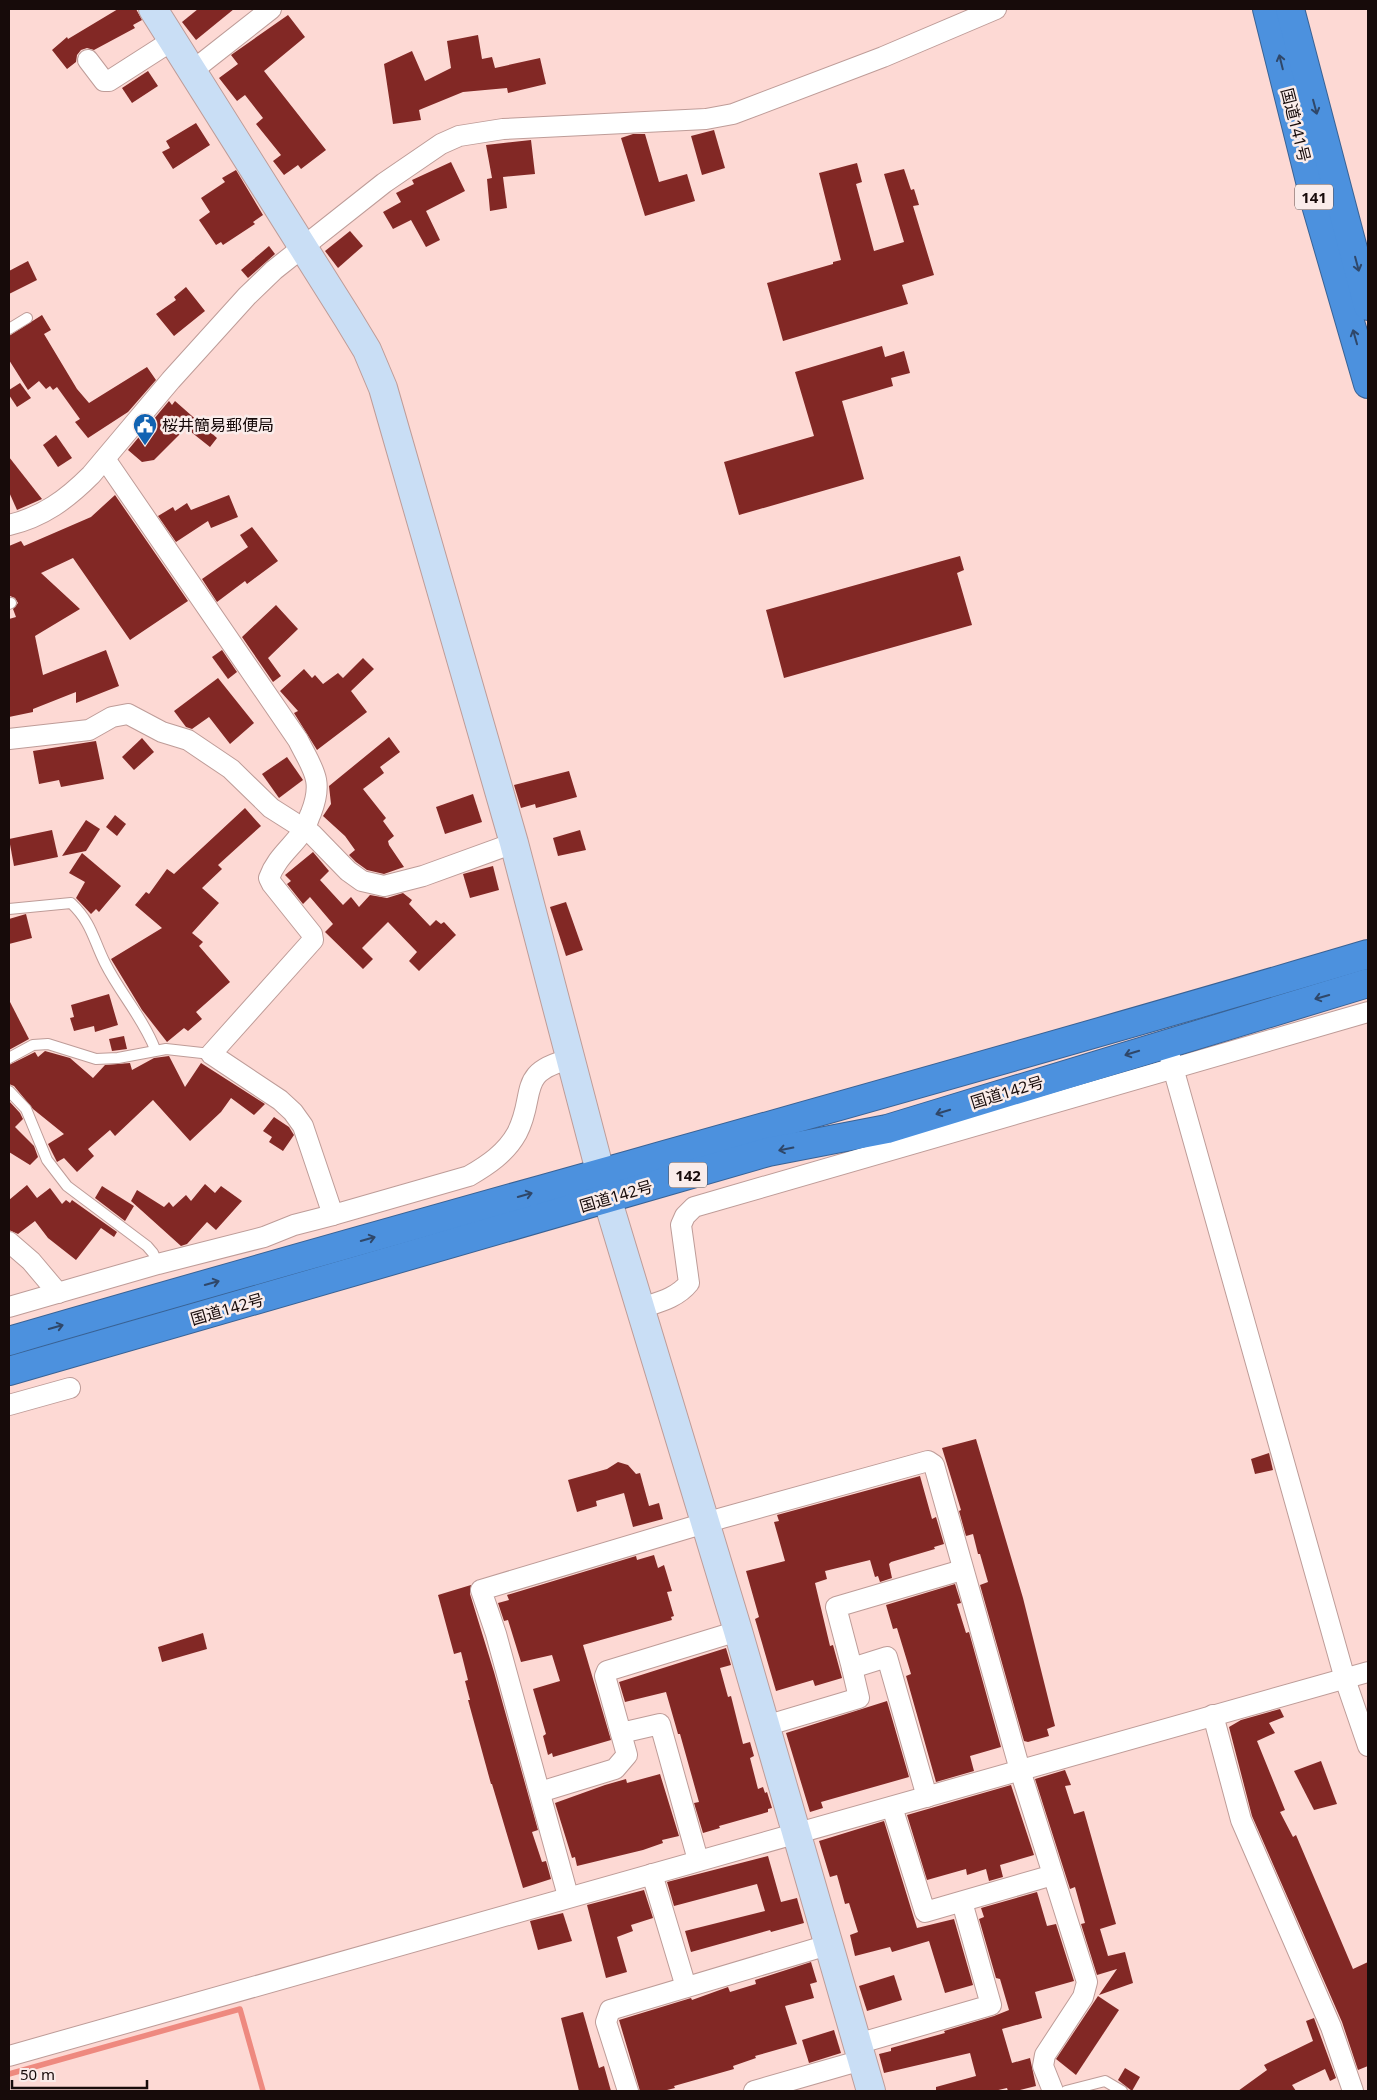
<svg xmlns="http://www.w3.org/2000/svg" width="1377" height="2100" viewBox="0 0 1377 2100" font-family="'Noto Sans','Noto Sans JP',sans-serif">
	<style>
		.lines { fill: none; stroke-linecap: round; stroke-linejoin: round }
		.stream { stroke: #ee897f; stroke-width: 5.5 }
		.building { fill: #822825 }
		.lane-casing { stroke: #be9c98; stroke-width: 12 }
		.street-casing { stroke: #be9c98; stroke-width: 22 }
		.secondary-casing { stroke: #be9c98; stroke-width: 30 }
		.highway-casing { stroke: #396294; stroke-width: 30 }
		.lane { stroke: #fff; stroke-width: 10 }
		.street { stroke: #fff; stroke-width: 20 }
		.secondary { stroke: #c9def5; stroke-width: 28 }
		.highway { stroke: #4c91de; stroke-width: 28 }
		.oneway { stroke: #2f4769 }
		.labels { text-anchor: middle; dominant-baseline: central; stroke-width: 5; stroke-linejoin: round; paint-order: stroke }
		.shield { fill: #faecea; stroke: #5b4e4d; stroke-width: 1 }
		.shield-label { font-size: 15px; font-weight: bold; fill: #170b0a }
		.street-label { font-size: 16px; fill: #170b0a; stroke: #faecea }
		.poi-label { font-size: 16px; fill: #170b0a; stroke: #faecea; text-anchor: start }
	</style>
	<rect width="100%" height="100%" fill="#fdd9d4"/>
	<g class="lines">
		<!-- stream -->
		<polyline class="stream" points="9,2074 240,2009 263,2091"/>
	</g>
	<!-- building -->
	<g class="building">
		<polygon points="118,9 136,9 142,20 133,25 135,28 94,50 87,48 81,50 77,55 76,62 67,69 52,50 67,37 68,39"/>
		<polygon points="198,9 234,9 196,40 182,22"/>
		<polygon points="288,15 305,37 264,71 326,150 301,169 298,165 284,175 273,161 281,155 256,124 263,118 245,95 237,101 219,78 238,64 231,55"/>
		<polygon points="478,35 482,59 492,57 495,68 540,58 546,84 508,93 507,88 463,92 419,110 421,120 393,124 384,64 412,51 425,81 451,68 447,41"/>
		<polygon points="148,71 158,86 132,103 122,88"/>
		<polygon points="196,123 210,145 173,169 162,152 170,148 166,141"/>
		<polygon points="714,130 725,168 702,175 691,136"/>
		<polygon points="633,134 645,134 659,182 687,174 695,201 645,216 621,138"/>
		<polygon points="531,140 535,174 503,177 507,208 490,211 487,179 492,178 486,145"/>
		<polygon points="451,162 465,191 426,211 440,240 426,247 411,220 393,229 383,212 401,202 396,193 414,184 412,180"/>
		<polygon points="857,163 862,182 856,184 874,251 904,242 884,174 904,169 911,190 914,189 919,205 913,206 934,275 902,285 908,304 783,341 767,283 833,264 833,262 841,260 819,173"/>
		<polygon points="236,170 263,215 253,222 255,224 223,245 221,242 216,245 199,220 210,212 201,198 225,182 222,178"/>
		<polygon points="350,231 363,246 338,268 325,251"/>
		<polygon points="269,246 275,254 248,278 241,270"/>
		<polygon points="28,261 37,280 9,294 9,271"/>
		<polygon points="186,287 205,311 174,336 156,314 176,300 174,297"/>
		<polygon points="42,315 51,330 44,334 77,389 89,403 147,367 156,380 128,412 88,438 75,422 80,419 57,387 53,390 50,386 46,389 39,381 28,390 9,360 9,336"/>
		<polygon points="882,346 885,357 904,351 910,373 891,378 893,386 842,401 864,479 739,515 724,462 814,436 795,372"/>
		<polygon points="20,383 31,398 17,407 9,395 9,390"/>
		<polygon points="169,401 172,405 175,401 217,438 210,447 186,428 154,460 142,462 128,450"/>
		<polygon points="56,435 72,458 58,467 43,445"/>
		<polygon points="9,457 42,499 17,510 9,492"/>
		<polygon points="115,495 188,601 130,640 73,558 41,573 80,609 35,636 43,675 106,650 119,686 76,703 76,692 33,709 33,712 9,717 9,619 16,617 13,609 18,603 15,598 10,596 9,594 9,546 21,541 24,546 91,517"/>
		<polygon points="229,495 238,517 211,528 208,521 176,542 158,516 173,507 175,511 187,503 191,510"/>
		<polygon points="252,527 278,561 247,584 245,581 217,602 202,579 248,547 240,535"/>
		<polygon points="960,556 964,570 957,573 972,625 784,678 766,610"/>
		<polygon points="276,605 298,629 268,658 281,676 273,682 242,637"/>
		<polygon points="222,650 237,672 228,679 212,657"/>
		<polygon points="363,658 374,669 351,691 367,712 317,750 294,713 298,711 280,691 304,669 312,678 315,675 323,684 338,673 343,678"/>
		<polygon points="218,678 254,723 230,744 209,717 192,729 186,727 174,711"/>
		<polygon points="389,737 400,752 380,767 384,773 363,789 386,818 383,821 394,836 388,841 389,845 404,867 384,874 367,870 356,862 349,855 355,850 345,836 323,816 331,804 329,786"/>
		<polygon points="142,738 154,752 134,770 122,757"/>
		<polygon points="96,741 104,779 61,787 59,780 39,784 33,751"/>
		<polygon points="287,757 303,780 279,798 262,774"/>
		<polygon points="569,771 577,797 536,808 535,804 521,808 514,785"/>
		<polygon points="473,794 482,822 445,834 436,807"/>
		<polygon points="245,808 261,826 218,865 222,869 202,888 219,903 192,933 203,942 199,946 230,982 196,1012 202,1019 188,1031 184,1028 167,1042 142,1010 111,959 162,928 135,905 146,892 149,894 167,869 174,874"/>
		<polygon points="115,815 126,824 117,836 106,827"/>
		<polygon points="86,820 100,829 86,851 62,856"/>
		<polygon points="52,830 58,857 14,866 9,839"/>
		<polygon points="580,830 586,850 558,856 553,838"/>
		<polygon points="313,852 329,871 320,880 343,905 351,897 359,907 370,895 387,898 403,893 412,900 409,904 430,926 436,920 441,924 444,922 456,935 419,971 409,961 417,952 388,922 362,948 373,959 363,969 325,932 333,924 310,897 303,904 287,884 291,881 285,875"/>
		<polygon points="82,853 121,886 99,912 96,909 91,914 76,898 85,882 69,873"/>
		<polygon points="493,866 499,890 470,898 463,874"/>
		<polygon points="566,902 583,950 566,956 550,907"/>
		<polygon points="26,914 32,938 9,944 9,919"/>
		<polygon points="109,994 118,1025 95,1032 94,1026 74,1031 70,1018 74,1017 71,1005"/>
		<polygon points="9,1000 29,1039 9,1050"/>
		<polygon points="124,1036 127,1049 112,1051 109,1039"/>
		<polygon points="45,1051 70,1058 93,1078 105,1065 130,1063 132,1070 154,1058 169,1056 185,1087 201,1063 265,1104 254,1115 231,1098 221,1112 190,1141 153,1100 115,1136 110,1130 88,1149 94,1156 77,1172 64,1158 57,1162 48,1144 64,1134 33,1109 14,1086 9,1084 9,1065 35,1052 38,1057"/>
		<polygon points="9,1101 20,1113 23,1119 15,1127 34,1146 38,1157 30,1165 9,1152"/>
		<polygon points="274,1117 289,1127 294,1135 283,1151 269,1142 272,1137 263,1131"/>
		<polygon points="205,1184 215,1193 221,1186 242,1201 216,1230 207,1222 187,1244 181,1246 131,1201 137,1190 164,1207 169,1202 173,1207 186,1195 191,1201"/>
		<polygon points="27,1185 37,1198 50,1188 62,1204 66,1200 70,1203 72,1200 117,1232 114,1237 101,1228 76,1260 48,1238 35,1221 18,1234 9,1230 9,1200"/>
		<polygon points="102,1186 134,1206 125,1221 95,1198"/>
		<polygon points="976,1439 1023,1598 1055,1726 1047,1729 1049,1736 1028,1742 1024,1741 980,1585 988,1582 980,1554 978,1554 973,1534 966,1536 959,1511 961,1510 942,1448"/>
		<polygon points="1269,1453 1273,1470 1255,1474 1251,1459"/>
		<polygon points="618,1462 628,1465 636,1474 640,1473 649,1506 659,1503 663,1519 633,1527 624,1493 596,1501 597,1506 577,1512 568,1480 607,1469"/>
		<polygon points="920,1476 932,1519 936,1517 944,1544 934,1547 935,1549 891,1562 889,1564 892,1578 880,1582 878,1576 875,1577 870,1560 825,1571 827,1579 815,1583 830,1646 833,1645 842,1678 815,1686 813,1680 776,1691 755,1619 759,1617 746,1571 785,1561 774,1522 779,1521 777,1515"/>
		<polygon points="654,1555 658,1568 664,1565 672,1591 667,1592 674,1616 671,1617 672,1620 583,1645 611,1740 553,1757 552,1753 548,1755 543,1736 546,1734 533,1689 560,1681 552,1655 521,1662 508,1620 504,1621 498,1603 509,1600 507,1595 636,1556 637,1560"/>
		<polygon points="955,1584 961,1603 957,1604 966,1633 969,1632 1001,1747 970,1756 974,1771 936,1782 906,1676 911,1674 897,1628 893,1629 886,1605"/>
		<polygon points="471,1585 470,1594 494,1672 538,1830 532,1832 542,1862 546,1861 551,1879 523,1888 492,1784 491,1784 468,1700 470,1700 465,1681 468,1680 461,1652 454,1654 438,1595"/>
		<polygon points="203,1633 207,1649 162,1662 158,1647"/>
		<polygon points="726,1648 731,1665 720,1668 728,1697 731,1696 743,1744 750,1742 754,1756 750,1758 758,1789 763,1787 765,1793 767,1792 772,1808 768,1809 768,1812 719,1826 720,1828 703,1833 694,1803 699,1802 680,1734 678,1734 666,1692 625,1702 619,1682"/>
		<polygon points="887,1701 909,1777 821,1802 823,1808 810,1812 786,1733"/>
		<polygon points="1280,1709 1284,1717 1269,1723 1275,1733 1257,1741 1285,1810 1280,1812 1293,1837 1296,1835 1353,1969 1368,1962 1368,2066 1358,2070 1342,2022 1252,1816 1229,1727 1241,1720"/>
		<polygon points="1321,1761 1337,1804 1314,1810 1294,1771"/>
		<polygon points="1065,1770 1071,1785 1065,1786 1074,1814 1084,1811 1116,1924 1100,1929 1108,1956 1125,1952 1133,1983 1099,1995 1117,1969 1097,1975 1081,1924 1085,1923 1075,1887 1070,1889 1035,1779"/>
		<polygon points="660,1774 679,1836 662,1840 663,1843 643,1850 577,1866 575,1857 572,1858 555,1803 605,1785 626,1779 627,1783"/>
		<polygon points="1011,1785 1034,1855 1000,1865 1003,1877 989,1881 986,1869 967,1875 966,1869 927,1880 907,1815"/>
		<polygon points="884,1821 917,1928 954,1919 973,1985 945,1993 929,1941 892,1952 890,1947 855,1956 850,1935 858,1932 849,1903 845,1904 837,1875 830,1877 819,1841"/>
		<polygon points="768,1856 781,1902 797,1898 804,1923 771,1932 770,1930 691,1952 685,1931 765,1911 757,1884 674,1906 667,1882"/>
		<polygon points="644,1890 653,1918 631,1925 633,1931 617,1937 627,1972 606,1978 587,1905"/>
		<polygon points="1037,1892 1047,1926 1056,1924 1074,1981 1035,1992 1042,2018 1002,2029 1012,2063 1030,2058 1036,2086 1016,2091 1008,2091 1007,2088 994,2091 936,2091 936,2087 976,2076 970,2053 884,2073 879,2054 891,2051 891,2048 945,2033 944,2031 994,2016 1009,2010 1000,1979 996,1978 979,1919 984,1917 981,1908"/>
		<polygon points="563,1913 572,1941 538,1950 530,1921"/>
		<polygon points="811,1962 817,1982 810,1984 814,1998 785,2006 797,2044 755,2056 756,2058 733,2066 734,2069 674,2086 675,2088 663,2091 640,2091 619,2020 691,1998 692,2000 728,1987 730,1992 756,1984 755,1980"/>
		<polygon points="894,1975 902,2000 867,2011 859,1986"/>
		<polygon points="1098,1996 1119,2010 1076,2075 1056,2059"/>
		<polygon points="583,2012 599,2068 604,2066 611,2091 579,2091 561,2018"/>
		<polygon points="1314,2018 1336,2078 1330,2081 1325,2069 1292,2085 1296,2091 1238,2091 1267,2070 1264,2065 1313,2041 1306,2021"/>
		<polygon points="834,2030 841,2053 809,2063 802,2040"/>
		<polygon points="1125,2068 1140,2077 1132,2091 1118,2080"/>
	</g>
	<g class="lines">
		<!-- lane casing -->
		<g class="lane-casing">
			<g id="lane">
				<polyline points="9,329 27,318"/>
				<polyline points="9,604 11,603"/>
				<path d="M9 909 71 903C92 923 93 939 105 963 120 993 143 1018 155 1049"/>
				<polyline points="9,1058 33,1045 48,1044 96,1059 118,1058 166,1049 211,1054"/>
				<polyline points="9,1091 26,1109 47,1160 67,1186 147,1246 153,1253 158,1264"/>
				<polyline points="1066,2091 1105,2081 1122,2091"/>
			</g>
		</g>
		<!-- street casing -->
		<g class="street-casing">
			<g id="street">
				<polyline points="88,60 104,81 109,81 173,40"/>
				<polyline points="192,71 271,9"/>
				<path d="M105 459 298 740C313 770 324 780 311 813 308 819 307 826 303 831 292 847 276 858 269 878L272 884 312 934 313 940 211 1054 280 1100 293 1112 303 1126 333 1215 469 1176C488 1165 506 1153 517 1133 537 1094 515 1072 571 1059"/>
				<path d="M9 525C43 517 67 499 91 475L171 380 247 296 274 270 384 183 441 144 459 136 503 129 706 119 733 114 883 57 996 9"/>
				<polyline points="9,739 89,730 112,717 128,714 162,732 188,740 231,769 271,808 312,834 348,871 362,881 384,886 423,876 514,843"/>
				<polyline points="1170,1057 1345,1679 1368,1746"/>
				<polyline points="9,1242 31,1261 58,1293"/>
				<polyline points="9,1307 158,1264 264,1237 294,1225 333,1215"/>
				<path d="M641 1308C659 1302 677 1298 689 1283L681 1225 685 1216 694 1207 1368 1012"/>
				<polyline points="9,1405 70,1388"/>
				<polyline points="1213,1715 1241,1820 1331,2027 1353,2091"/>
				<polyline points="765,1726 859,1698 852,1668"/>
				<polyline points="621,1733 660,1724 698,1860"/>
				<polyline points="540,1792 615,1769 627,1755 605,1676 607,1671 738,1631"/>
				<polyline points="927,1797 887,1657 852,1668 836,1607 962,1570"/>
				<polyline points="892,1807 925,1912 1053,1875"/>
				<polyline points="652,1874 686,1987"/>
				<polyline points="568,1896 496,1634 481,1590 722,1518 928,1461 934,1465 1020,1770 1087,1982 1083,1997 1045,2055 1043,2066 1053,2091"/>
				<polyline points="857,2044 991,2005 962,1902"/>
				<polyline points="9,2056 1368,1672"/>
				<polyline points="628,2091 606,2022 610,2010 828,1945"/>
				<polyline points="754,2091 862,2060"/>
			</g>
		</g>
		<!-- secondary casing -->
		<g class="secondary-casing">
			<polyline id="secondary" points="153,9 347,317 367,350 383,388 514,843 607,1198 738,1631 871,2091"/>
		</g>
		<!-- highway casing -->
		<g class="highway-casing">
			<g id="highway">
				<polyline points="1267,9 1316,205 1368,384"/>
				<polyline points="1290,9 1368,306"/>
				<path d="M9 1341C461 1209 917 1088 1368 954"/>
				<polyline points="9,1371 768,1152 887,1129 1368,983"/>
			</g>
		</g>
		<!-- lane -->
		<use href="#lane" class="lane"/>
		<!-- street -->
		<use href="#street" class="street"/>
		<!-- secondary -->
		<use href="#secondary" class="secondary"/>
		<!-- highway -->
		<use href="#highway" class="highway"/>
	</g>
	<!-- one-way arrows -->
	<defs><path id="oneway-shaft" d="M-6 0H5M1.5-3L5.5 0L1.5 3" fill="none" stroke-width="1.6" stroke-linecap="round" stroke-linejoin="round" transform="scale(1.25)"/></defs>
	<g class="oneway">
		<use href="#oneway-shaft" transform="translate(1281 62) rotate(-104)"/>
		<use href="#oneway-shaft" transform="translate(1315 107) rotate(75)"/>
		<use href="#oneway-shaft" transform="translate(1357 264) rotate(75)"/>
		<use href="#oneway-shaft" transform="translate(1355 337) rotate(-106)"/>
		<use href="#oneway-shaft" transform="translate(1322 997) rotate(164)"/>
		<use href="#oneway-shaft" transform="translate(1132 1053) rotate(163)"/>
		<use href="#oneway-shaft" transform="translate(943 1112) rotate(163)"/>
		<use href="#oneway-shaft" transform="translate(786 1149) rotate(169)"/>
		<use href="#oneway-shaft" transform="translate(525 1195) rotate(-16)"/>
		<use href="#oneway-shaft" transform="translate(368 1239) rotate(-16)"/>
		<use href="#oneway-shaft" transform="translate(212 1283) rotate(-16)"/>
		<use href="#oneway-shaft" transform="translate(56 1327) rotate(-16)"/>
	</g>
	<!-- icons -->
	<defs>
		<g id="civic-pin" transform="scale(1.25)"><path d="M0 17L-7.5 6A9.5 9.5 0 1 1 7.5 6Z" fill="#1263b2" stroke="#faecea"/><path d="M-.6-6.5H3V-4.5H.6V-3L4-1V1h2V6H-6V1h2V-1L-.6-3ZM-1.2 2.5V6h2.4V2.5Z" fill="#fff"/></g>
	</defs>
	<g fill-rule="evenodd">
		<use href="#civic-pin" x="145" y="425"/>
	</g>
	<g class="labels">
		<!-- shield labels -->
		<g class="shield">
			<rect x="1295" y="184.5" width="38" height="25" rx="4"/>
			<rect x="669" y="1162.5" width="38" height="25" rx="4"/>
		</g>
		<g class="shield-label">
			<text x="1314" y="197">141</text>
			<text x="688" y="1175">142</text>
		</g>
		<!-- street labels -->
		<g class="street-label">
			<text transform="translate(1296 125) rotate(76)">国道141号</text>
			<text transform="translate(1007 1092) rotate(-17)">国道142号</text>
			<text transform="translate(616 1196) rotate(-16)">国道142号</text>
			<text transform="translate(227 1309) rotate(-16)">国道142号</text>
		</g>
		<!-- poi labels -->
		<g class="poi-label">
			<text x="162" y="425">桜井簡易郵便局</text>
		</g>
	</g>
	<!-- border -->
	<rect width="1377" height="2100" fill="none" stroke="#170b0a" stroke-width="20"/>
	<!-- scale -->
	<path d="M12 2080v8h135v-8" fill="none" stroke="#170b0a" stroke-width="2.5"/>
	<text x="20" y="2080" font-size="15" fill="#170b0a" stroke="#faecea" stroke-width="4" paint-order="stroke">50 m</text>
</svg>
